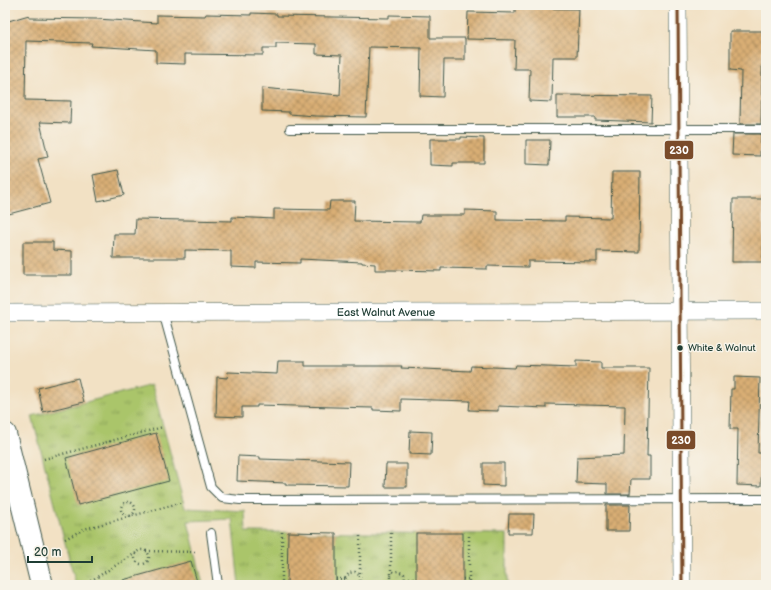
<svg xmlns="http://www.w3.org/2000/svg" width="771" height="590" viewBox="0 0 771 590" font-family="'Balsamiq Sans',sans-serif">
	<style>
		.grass { fill: url(#grass-tufts); stroke: #648150 }
		.building { fill: url(#building-cross-hatch) }
		.lines { fill: none; stroke-linecap: round; stroke-linejoin: round }
		.lane-casing { stroke: #3f564a; stroke-width: 10 }
		.street-casing { stroke: #3f564a; stroke-width: 18 }
		.secondary-casing { stroke: #3f564a; stroke-width: 24 }
		.path { stroke: #3f564a; stroke-width: 2.5; stroke-dasharray: 1 3; stroke-linecap: butt }
		.lane { stroke: #fff; stroke-width: 8 }
		.street { stroke: #fff; stroke-width: 17 }
		.secondary { stroke: #fff; stroke-width: 22 }
		.bus-1-casing { stroke: #f7f3e8; stroke-width: 6 }
		.bus-1 { stroke: #7a4b2a; stroke-width: 3 }
		.bus-dot { fill: #1f3d34; stroke: #f7f3e8; stroke-width: 1.5 }
		.labels { text-anchor: middle; dominant-baseline: central; stroke-width: 3; stroke-linejoin: round; paint-order: stroke }
		.bus-label { font-size: 10px; fill: #1f3d34; stroke: #f7f3e8; text-anchor: start }
		.street-label { font-size: 11px; fill: #1f3d34; stroke: #f7f3e8 }
		.line-badge { stroke: #f7f3e8; stroke-width: 1.5 }
		.badge-label { font-size: 11px; text-anchor: middle; font-weight: bold; fill: #fff }
	</style>
	<defs>
		<pattern id="grass-tufts" width="24" height="20" patternUnits="userSpaceOnUse"><rect width="24" height="20" fill="#aac56b"/><path d="M3 7l-1-3M5 7V3M7 7l1-3M15 17l-1-3M17 17v-4M19 17l1-3" fill="none" stroke="#8aa159"/></pattern>
		<pattern id="building-cross-hatch" width="8" height="8" patternUnits="userSpaceOnUse"><rect width="8" height="8" fill="#d9ae75"/><path d="M0 0l8 8M0 8l8-8" fill="none" stroke="#af8f61"/></pattern>
	</defs>
	<rect width="100%" height="100%" fill="#f7f3e8"/>
	<filter id="ink" filterUnits="userSpaceOnUse"><feTurbulence type="fractalNoise" baseFrequency=".025" numOctaves="2"/><feDisplacementMap in="SourceGraphic" scale="8" xChannelSelector="R" yChannelSelector="G"/><feConvolveMatrix kernelMatrix="1 2 1 2 8 2 1 2 1" color-interpolation-filters="sRGB"/></filter>
	<filter id="wash" filterUnits="userSpaceOnUse"><feTurbulence type="fractalNoise" baseFrequency=".012" numOctaves="4" result="noise"/><feDisplacementMap in="SourceGraphic" scale="16" xChannelSelector="R" yChannelSelector="G"/><feGaussianBlur stdDeviation="0.9" result="paint"/><feColorMatrix in="noise" values="0 0 0 0 0 0 0 0 0 0 0 0 0 0 0 0 0 1.4 0 .05"/><feComposite in="paint" operator="in"/></filter>
	<g filter="url(#wash)">
		<rect width="100%" height="100%" fill="#f2e1c4"/>
		<!-- grass -->
		<polygon class="grass" points="152,385 185,508 245,511 246,532 507,534 507,585 239,585 232,519 188,521 203,585 76,585 32,416"/>
		<g id="blocks">
			<!-- building -->
			<g class="building">
				<polygon points="515,8 579,9 577,57 553,57 552,102 529,101 530,69 514,69 515,40 467,39 468,12 515,13"/>
				<polygon points="251,13 277,14 277,16 389,18 389,15 430,16 430,38 465,38 465,60 444,60 443,97 420,96 421,48 369,47 366,117 315,116 289,114 289,112 262,111 262,88 340,95 342,55 316,54 316,44 276,43 276,48 263,48 263,55 185,54 185,64 156,63 156,50 91,46 92,43 26,41 25,100 71,101 70,123 40,122 48,157 38,159 50,203 5,215 5,22 29,15 29,18 97,19 157,23 157,15 205,16 206,14 251,15"/>
				<polygon points="730,31 763,31 761,124 740,124 741,71 730,70"/>
				<polygon points="557,95 652,96 651,122 595,120 595,117 557,117"/>
				<polygon points="733,134 761,134 760,156 732,155"/>
				<polygon points="461,137 484,138 484,163 453,163 453,166 430,165 430,139 461,139"/>
				<polygon points="526,140 550,140 549,165 526,164"/>
				<polygon points="118,170 124,195 98,201 93,175"/>
				<polygon points="612,172 640,172 639,252 597,251 597,262 528,261 528,267 487,266 487,269 441,268 441,271 393,270 375,270 375,264 362,263 362,262 300,259 300,263 256,262 256,268 231,267 231,251 185,250 185,258 113,258 114,234 135,234 136,219 232,221 232,217 274,219 274,209 329,210 330,201 355,201 354,221 420,222 421,215 465,215 465,210 497,211 497,220 565,221 565,217 611,218"/>
				<polygon points="733,199 764,199 763,262 732,262"/>
				<polygon points="23,242 53,242 53,250 72,251 72,275 23,275"/>
				<polygon points="278,361 305,361 305,366 402,366 401,368 470,371 471,366 515,368 516,365 576,367 576,361 601,362 601,368 649,368 647,456 650,456 650,479 631,479 630,494 607,494 607,484 576,483 577,457 624,455 625,406 546,404 546,408 498,406 498,411 469,410 470,401 401,399 401,411 373,410 373,408 257,405 257,407 242,407 242,417 216,416 217,377 227,378 228,372 277,374"/>
				<polygon points="734,377 760,378 758,453 762,453 761,486 737,485 738,429 730,429 731,389 734,389"/>
				<polygon points="78,378 84,402 43,412 38,388"/>
				<polygon points="410,431 432,432 431,455 409,454"/>
				<polygon points="156,433 169,481 78,505 66,458"/>
				<polygon points="238,456 260,457 260,459 349,462 348,486 286,485 286,483 237,481"/>
				<polygon points="483,463 504,463 504,486 483,485"/>
				<polygon points="386,464 407,464 407,487 385,487"/>
				<polygon points="606,505 630,505 629,531 606,531"/>
				<polygon points="509,514 534,514 533,533 508,533"/>
				<polygon points="288,532 336,533 336,585 287,585"/>
				<rect x="416" y="533" width="47" height="52"/>
				<polygon points="191,561 198,585 124,585 123,580"/>
			</g>
		</g>
	</g>
	<g filter="url(#ink)">
		<use href="#blocks" fill-opacity="0" stroke="#3f564a" stroke-width="1"/>
		<g class="lines">
			<!-- lane casing -->
			<g class="lane-casing">
				<g id="lane">
					<polyline points="290,129 766,129"/>
					<polyline points="163,312 211,487 222,498 240,500 766,499"/>
					<polyline points="211,533 218,585"/>
				</g>
			</g>
			<!-- street casing -->
			<g class="street-casing">
				<g id="street">
					<polyline points="678,5 682,585"/>
					<path id="s1" d="M5 313 766 311"/>
				</g>
			</g>
			<!-- secondary casing -->
			<g class="secondary-casing">
				<polyline id="secondary" points="5,434 42,585"/>
			</g>
			<!-- path -->
			<g class="path">
				<polyline points="110,441 111,446"/>
				<polyline points="44,459 163,427"/>
				<circle cx="128" cy="509" r="7"/>
				<polyline points="391,533 391,585"/>
				<polyline points="65,539 84,529 183,502"/>
				<circle cx="142" cy="557" r="7"/>
				<polyline points="146,551 196,552"/>
				<polyline points="391,576 393,572 398,571 404,574 405,581 401,585"/>
				<polyline points="405,578 416,578"/>
				<polyline points="336,579 345,579"/>
				<polyline points="463,579 469,579"/>
				<polyline points="84,585 136,553"/>
				<polyline points="282,585 282,532"/>
				<polyline points="349,585 345,579 349,573 355,572 360,576"/>
				<polyline points="360,585 360,533"/>
				<polyline points="469,585 469,533"/>
			</g>
			<!-- lane -->
			<use href="#lane" class="lane"/>
			<!-- street -->
			<use href="#street" class="street"/>
			<!-- secondary -->
			<use href="#secondary" class="secondary"/>
			<!-- bus-1 casing -->
			<g class="bus-1-casing">
				<polyline id="bus-1" points="678,5 682,585"/>
			</g>
			<!-- bus-1 -->
			<use href="#bus-1" class="bus-1"/>
		</g>
	</g>
	<!-- markers -->
	<circle class="bus-dot" cx="680" cy="348" r="3.5"/>
	<g class="labels">
		<!-- bus labels -->
		<g class="bus-label">
			<text x="688" y="348">White &amp; Walnut</text>
		</g>
		<!-- street labels -->
		<g class="street-label">
			<text stroke="none"><textPath href="#s1" startOffset="381">East Walnut Avenue</textPath></text>
		</g>
	</g>
	<g class="line-badge">
		<rect x="664" y="140" width="30" height="20" rx="4" fill="#7a4b2a"/>
		<rect x="666" y="430" width="30" height="20" rx="4" fill="#7a4b2a"/>
	</g>
	<g class="badge-label">
		<text x="679" y="154">230</text>
		<text x="681" y="444">230</text>
	</g>
	<!-- margin -->
	<rect width="771" height="590" fill="none" stroke="#f7f3e8" stroke-width="20"/>
	<!-- scale -->
	<path d="M28 556v6h64v-6" fill="none" stroke="#1f3d34" stroke-width="2"/>
	<text x="34" y="556" font-size="12" fill="#1f3d34" stroke="#f7f3e8" stroke-width="3" paint-order="stroke">20 m</text>
</svg>
